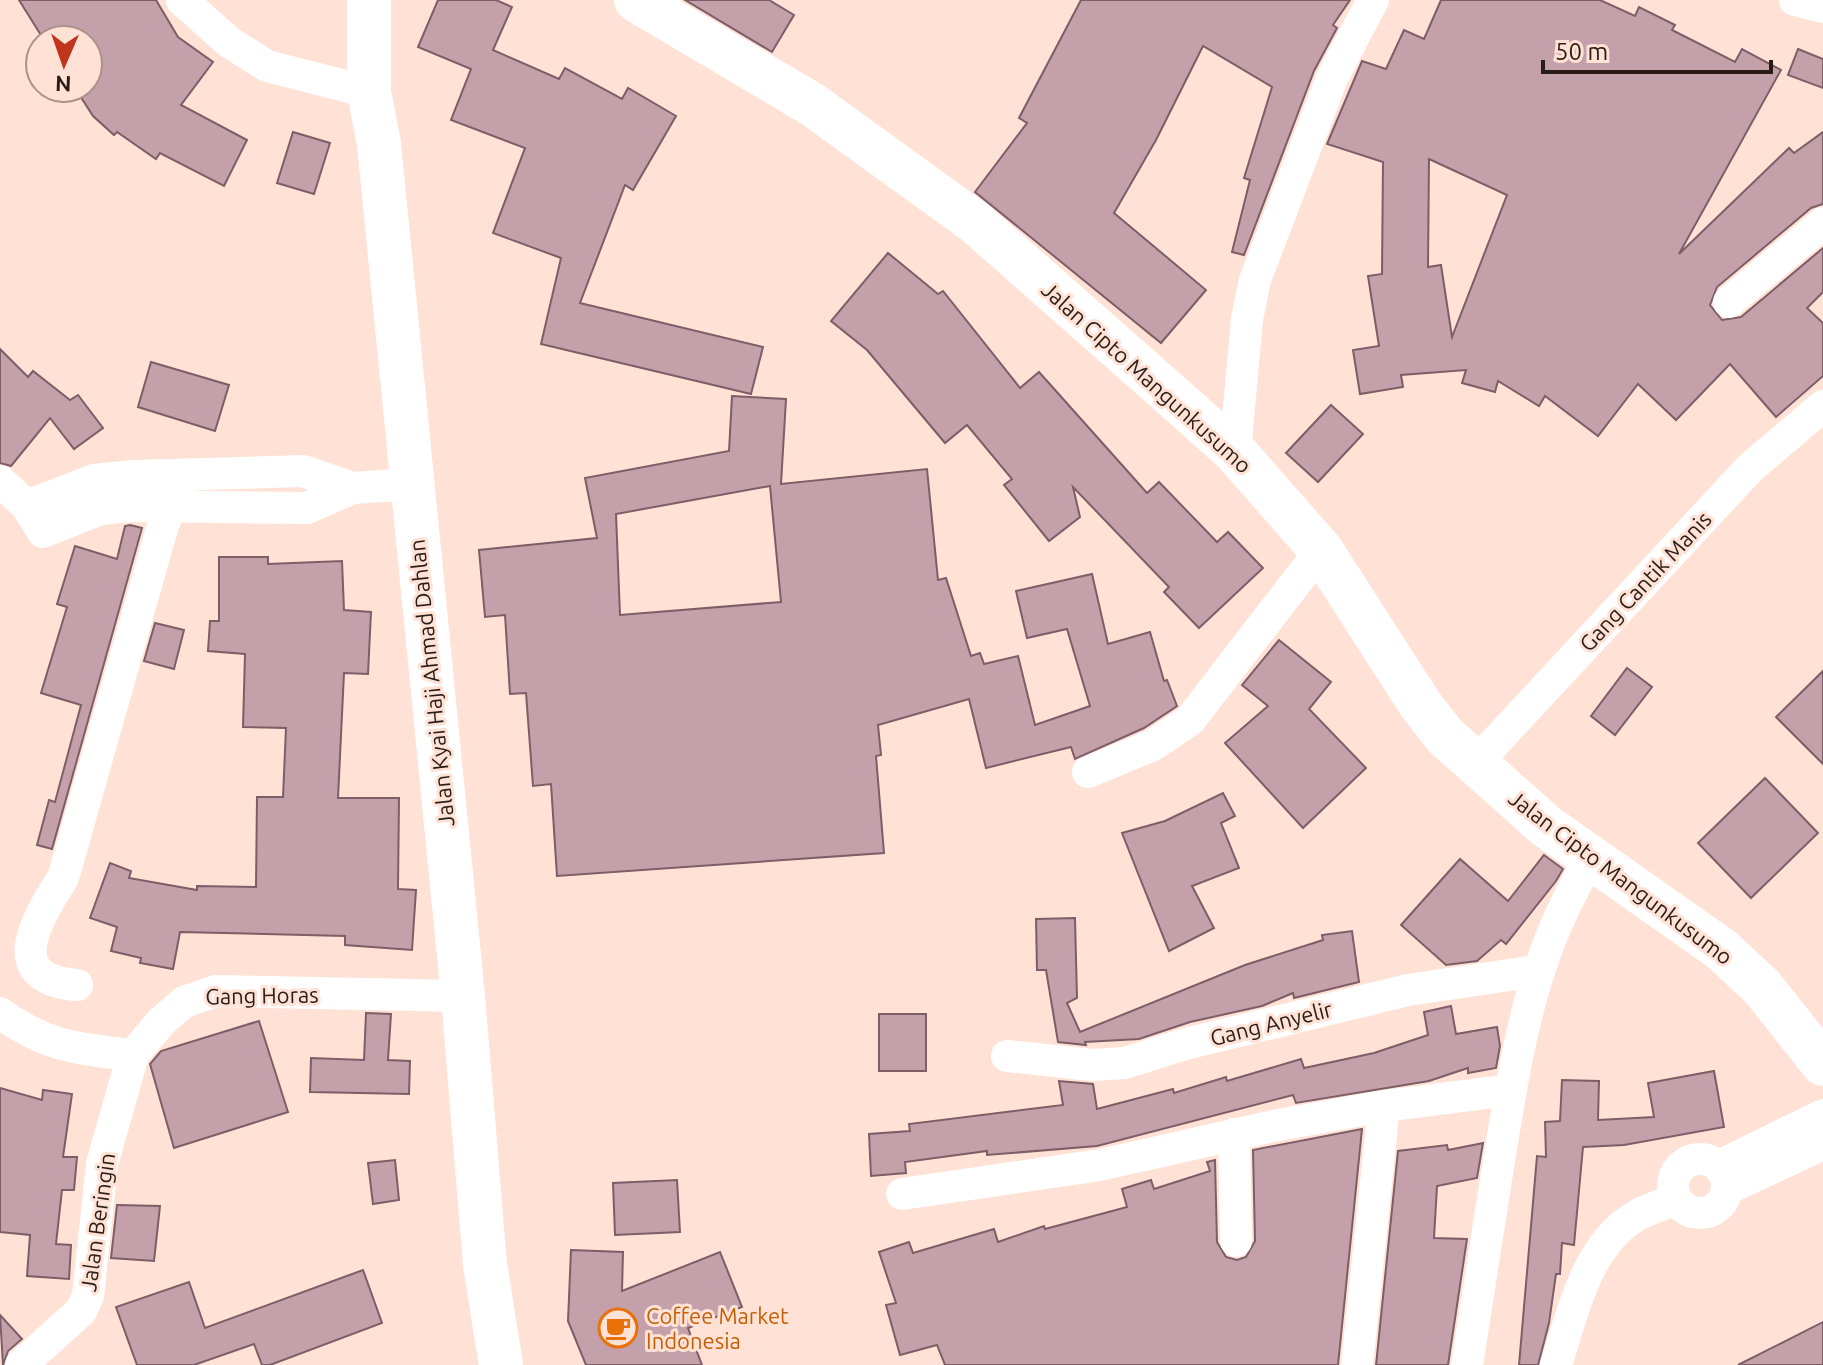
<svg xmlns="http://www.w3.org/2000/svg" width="1823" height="1365" viewBox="0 0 1823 1365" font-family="Ubuntu,sans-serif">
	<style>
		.building { fill: #c4a0aa; stroke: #7e5d67; stroke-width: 2; fill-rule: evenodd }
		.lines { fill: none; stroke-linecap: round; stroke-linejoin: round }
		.street { stroke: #fff; stroke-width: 32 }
		.secondary { stroke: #fff; stroke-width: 44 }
		.labels { text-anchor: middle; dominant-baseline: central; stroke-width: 6; stroke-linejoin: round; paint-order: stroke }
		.street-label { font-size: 22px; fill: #2a1d17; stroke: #ffe2d5 }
		.food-label { font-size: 22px; fill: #c56008; stroke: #ffe2d5; text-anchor: start }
	</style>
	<rect width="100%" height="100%" fill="#ffe2d5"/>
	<!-- building -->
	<g class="building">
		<polygon points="19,0 156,0 178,37 213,62 181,105 247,140 224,186 160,153 156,159 117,132 114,135 93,116 75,88 88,88 88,40 44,40"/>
		<polygon points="438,0 496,0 512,7 493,50 559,79 565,68 622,99 628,88 676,116 633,190 625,185 580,303 763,347 751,394 541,344 561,258 493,233 525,148 451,120 471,69 418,47"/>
		<polygon points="685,0 769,0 794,15 772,52"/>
		<polygon points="1081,0 1350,0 1333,25 1337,28 1314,71 1244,255 1232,252 1250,180 1244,178 1272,87 1203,46 1156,140 1114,213 1206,290 1161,343 975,192 1027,123 1019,118"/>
		<path d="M1441 0H1600L1635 16 1639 7 1675 25 1672 30 1735 62 1742 49 1781 70 1679 254 1789 148 1794 153 1823 132V204L1811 208 1717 287 1710 305 1722 320 1741 317 1823 248V292L1807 308 1823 323V376L1776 417 1730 364 1676 420 1638 384 1598 436 1545 396 1539 406 1498 381 1495 392 1462 383 1466 370 1401 375 1403 387 1360 394 1353 350 1379 346 1368 276 1382 274 1383 162 1327 144 1362 61 1386 69 1404 30 1424 39ZM1429 159 1507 195 1452 337 1441 265 1428 267Z"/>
		<polygon points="1798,49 1823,59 1823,88 1788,75"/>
		<polygon points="293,132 330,143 314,194 277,183"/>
		<polygon points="888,253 938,294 943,291 1020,388 1039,372 1147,493 1159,482 1217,542 1228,532 1263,568 1199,628 1164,592 1169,587 1073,487 1080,517 1049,541 1004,485 1012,479 967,425 945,443 867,350 831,321"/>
		<polygon points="0,349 28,377 33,371 70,400 78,395 103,428 74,449 50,418 11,466 0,463"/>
		<polygon points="151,362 229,385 215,431 138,407"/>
		<path d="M732 396 786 399 781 484 927 469 938 580 946 578 971 656 980 653 984 664 1018 656 1035 725 1090 706 1067 629 1027 638 1016 591 1092 574 1108 644 1150 632 1164 681 1167 680 1177 706 1144 728 1075 759 1071 747 986 768 969 699 878 725 881 755 876 756 884 853 557 876 551 784 533 786 526 693 510 694 505 615 485 617 479 550 597 538 585 478 729 451ZM770 486 781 602 620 615 616 514Z"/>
		<polygon points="1331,405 1363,434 1318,482 1286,453"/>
		<polygon points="130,525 142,528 52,849 37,845 49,800 55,802 81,705 41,693 67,607 57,604 75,546 117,559 125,526"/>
		<polygon points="219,557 268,557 268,564 342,561 344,610 371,612 368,674 344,673 338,798 399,798 398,889 416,890 412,950 345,945 345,936 180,932 173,969 140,963 141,958 111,951 117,927 90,918 110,863 131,871 129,878 197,890 197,886 256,887 257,797 283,797 286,728 243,727 245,654 208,651 210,621 219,621"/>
		<polygon points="155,623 184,630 174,669 144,661"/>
		<polygon points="1279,640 1331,682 1309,709 1366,768 1303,828 1225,743 1268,706 1242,685"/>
		<polygon points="1627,668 1652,687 1615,735 1591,716"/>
		<polygon points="1823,671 1823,764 1776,717"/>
		<polygon points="1765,778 1818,833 1751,898 1698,843"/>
		<polygon points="1223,793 1235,816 1221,823 1239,868 1192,886 1214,928 1169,951 1122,833 1165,821"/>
		<polygon points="1544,855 1563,869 1556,881 1506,944 1501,940 1477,961 1446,965 1401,925 1460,859 1508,901"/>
		<polygon points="1075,918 1077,998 1067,1003 1080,1032 1245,965 1323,940 1322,935 1352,931 1359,982 1294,998 1293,993 1262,1006 1190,1022 1139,1039 1085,1042 1086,1045 1058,1042 1046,970 1037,970 1036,919"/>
		<polygon points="1451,1006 1456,1034 1497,1027 1500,1046 1496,1068 1468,1073 1468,1068 1429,1081 1296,1103 1293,1095 1097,1146 987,1155 987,1151 905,1162 906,1173 871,1176 869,1134 910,1131 909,1124 1063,1105 1059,1081 1093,1084 1097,1109 1173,1089 1174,1093 1226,1077 1227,1081 1301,1059 1304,1068 1374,1053 1428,1035 1424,1012"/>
		<polygon points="366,1013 391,1014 388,1060 410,1061 409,1094 310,1092 311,1058 364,1060"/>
		<rect x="879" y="1014" width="47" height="57"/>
		<polygon points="259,1021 288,1112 174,1148 150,1064 161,1051"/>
		<polygon points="1714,1071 1724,1127 1624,1145 1583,1147 1574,1245 1562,1243 1560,1274 1556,1274 1549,1323 1538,1365 1519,1365 1537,1156 1546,1157 1545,1122 1560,1121 1562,1080 1599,1081 1598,1120 1654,1117 1648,1083"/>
		<polygon points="0,1088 42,1100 43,1090 72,1094 63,1157 77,1157 74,1190 62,1190 56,1244 71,1245 69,1279 27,1276 30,1235 0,1232"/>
		<polygon points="1362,1129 1338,1365 945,1365 937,1345 900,1355 886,1305 896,1303 879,1252 909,1242 913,1253 994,1229 998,1242 1044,1226 1045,1229 1127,1207 1122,1189 1151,1180 1154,1189 1210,1171 1207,1162 1215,1160 1217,1242 1226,1257 1237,1260 1246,1257 1255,1241 1253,1150"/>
		<polygon points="1483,1143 1477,1178 1437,1186 1434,1238 1467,1239 1448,1365 1376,1365 1398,1151 1447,1145 1448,1150"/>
		<polygon points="395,1160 399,1200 373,1204 368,1163"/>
		<polygon points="677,1180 680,1232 615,1235 613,1183"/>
		<polygon points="117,1205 160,1206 154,1261 111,1258"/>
		<polygon points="571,1250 623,1252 622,1291 720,1252 742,1307 688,1328 702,1365 586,1365 568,1321"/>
		<polygon points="363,1270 382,1323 270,1365 262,1365 254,1344 194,1365 137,1365 116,1307 189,1282 205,1328"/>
		<polygon points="0,1315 22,1339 8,1351 3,1365"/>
		<polygon points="1823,1322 1823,1365 1738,1365"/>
	</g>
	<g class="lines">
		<!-- street -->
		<g class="street">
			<polyline points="182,0 229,42 267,66 369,92"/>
			<polyline points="1795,0 1823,7"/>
			<polyline points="1729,302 1823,223"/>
			<polyline points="1235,452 1247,319 1255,280 1332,78 1373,0"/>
			<polyline points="0,481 27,506 43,532 101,509 131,506 307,508 353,488 412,484"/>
			<polyline points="27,506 94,480 134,476 303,471 353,488"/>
			<polyline points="1475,764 1750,468 1823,406"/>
			<polyline points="1088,772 1153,745 1190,720 1321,550"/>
			<path d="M77 985C0 979 36 920 63 878L163 525 184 477"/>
			<path d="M0 1013C46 1047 79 1049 133 1055"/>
			<polyline points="1007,1056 1092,1065 1125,1063 1185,1044 1408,990 1536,971"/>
			<polyline points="1234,1134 1236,1241"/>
			<circle cx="1700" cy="1186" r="27"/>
			<polyline points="1719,1166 1823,1115"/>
			<polyline points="1727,1189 1823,1144"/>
			<polyline points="902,1194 1100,1165 1273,1126 1384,1106 1511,1090"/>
			<polyline points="21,1365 81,1311 88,1296 102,1164 133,1055 161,1022 184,1002 216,991 463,996"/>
			<polyline points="1357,1365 1384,1106"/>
			<path d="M1467 1365C1478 1294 1489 1224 1500 1154 1518 1046 1532 953 1591 858"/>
			<path d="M1556 1365C1572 1315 1586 1245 1636 1216 1648 1209 1663 1205 1676 1199"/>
		</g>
		<!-- secondary -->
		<g class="secondary">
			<polyline points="369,0 369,92 379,144 463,996 485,1264 501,1365"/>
			<polyline points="636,0 813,105 976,223 1161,386 1235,452 1321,550 1420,704 1445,736 1546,826 1721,949 1762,987 1823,1064"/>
		</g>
	</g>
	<!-- icons -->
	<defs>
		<g id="cafe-ring" transform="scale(2)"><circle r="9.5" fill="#ffe2d5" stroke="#e8710a" stroke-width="1.5"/><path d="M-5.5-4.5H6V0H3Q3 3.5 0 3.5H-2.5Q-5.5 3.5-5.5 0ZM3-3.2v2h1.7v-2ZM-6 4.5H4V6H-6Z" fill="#e8710a"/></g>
	</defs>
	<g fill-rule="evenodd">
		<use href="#cafe-ring" x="618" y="1328"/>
	</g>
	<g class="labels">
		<!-- street labels -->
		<g class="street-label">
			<text transform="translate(1147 377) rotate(42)">Jalan Cipto Mangunkusumo</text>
			<text transform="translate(1645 581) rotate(-47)">Gang Cantik Manis</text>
			<text transform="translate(431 683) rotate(-96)">Jalan Kyai Haji Ahmad Dahlan</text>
			<text transform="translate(1621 877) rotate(37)">Jalan Cipto Mangunkusumo</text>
			<text transform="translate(262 995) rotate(-1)">Gang Horas</text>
			<text transform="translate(1271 1023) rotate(-14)">Gang Anyelir</text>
			<text transform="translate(97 1222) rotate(-82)">Jalan Beringin</text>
		</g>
		<!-- food labels -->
		<g class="food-label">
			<text x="646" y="1315">Coffee Market<tspan x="646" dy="25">Indonesia</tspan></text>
		</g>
	</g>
	<!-- north arrow -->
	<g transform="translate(64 64) rotate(182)"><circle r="38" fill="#ffe2d5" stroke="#aa9389" stroke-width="2"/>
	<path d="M0-6L14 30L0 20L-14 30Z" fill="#c0351c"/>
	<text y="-12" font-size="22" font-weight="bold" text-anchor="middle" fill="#2a1d17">N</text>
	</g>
	<!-- scale -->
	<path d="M1543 60v12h228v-12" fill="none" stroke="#2a1d17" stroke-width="4"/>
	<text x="1555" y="60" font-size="24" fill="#2a1d17" stroke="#ffe2d5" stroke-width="6" paint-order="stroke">50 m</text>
</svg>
